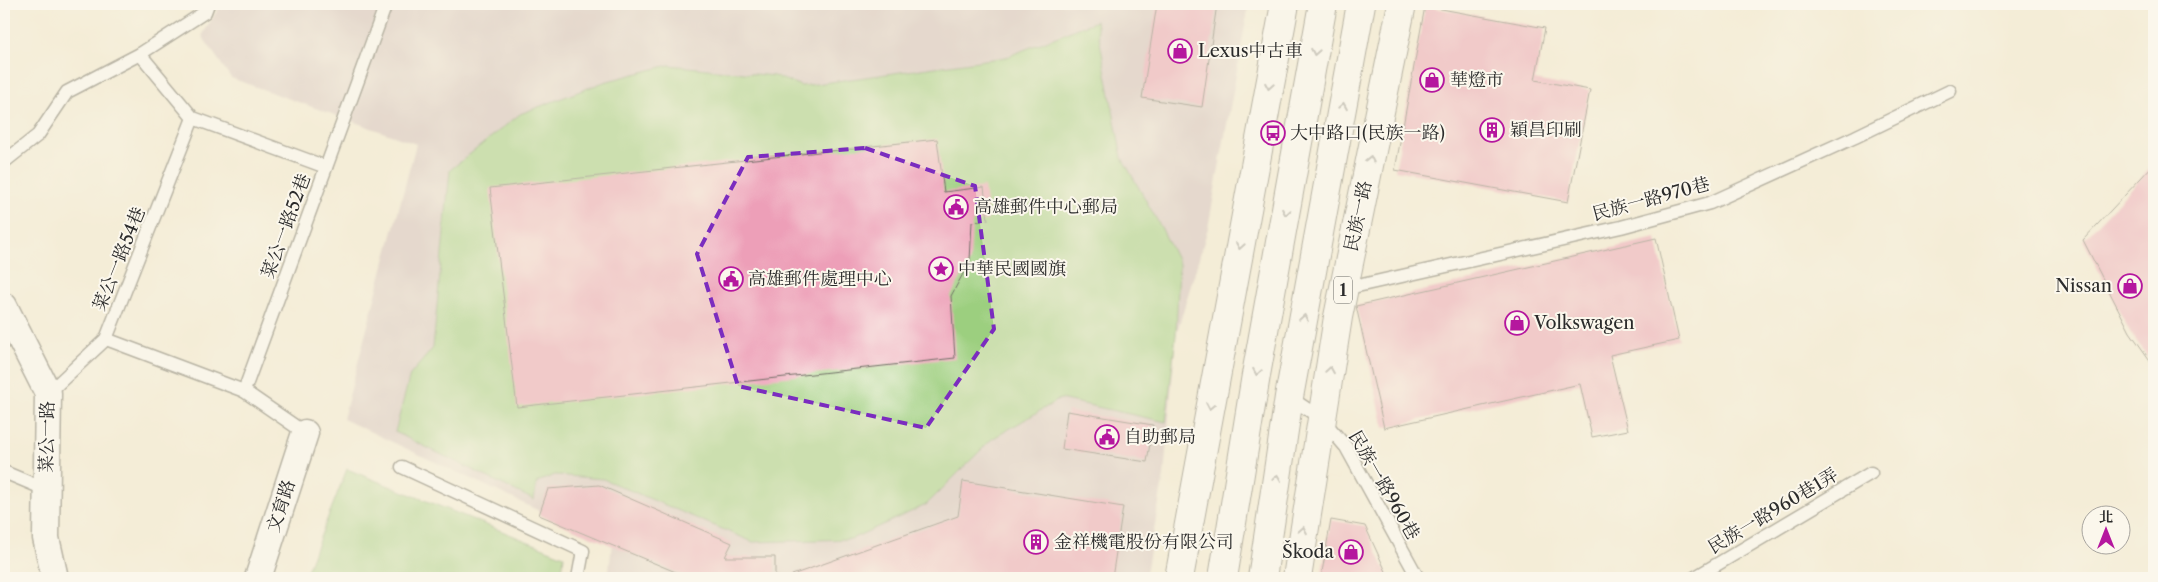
<svg xmlns="http://www.w3.org/2000/svg" width="2158" height="582" viewBox="0 0 2158 582" font-family="'Libre Caslon Text','Noto Serif TC',serif">
	<style>
		.industrial { fill: #d2bfc0 }
		.green { fill: #9ccf7f; stroke: #647d55 }
		.building { fill: #ed9fb8 }
		.lines { fill: none; stroke-linecap: round; stroke-linejoin: round }
		.service-casing { stroke: #716f67; stroke-width: 15 }
		.minor-casing { stroke: #716f67; stroke-width: 29 }
		.primary-casing { stroke: #716f67; stroke-width: 30 }
		.service { stroke: #fff; stroke-width: 12 }
		.minor { stroke: #fff; stroke-width: 26 }
		.primary { stroke: #fff; stroke-width: 28 }
		.oneway { stroke: #a0a0a0 }
		.marked { fill: none; stroke: #7b2cbf; stroke-width: 4; stroke-dasharray: 10 6; stroke-linejoin: round }
		.labels { text-anchor: middle; dominant-baseline: central; stroke-width: 4; stroke-linejoin: round; paint-order: stroke }
		.shield { fill: #fbf7ec; stroke: #696865; stroke-width: 1 }
		.shield-label { font-size: 16px; font-weight: bold; fill: #2b2b2b }
		.poi-label { font-size: 18px; fill: #2b2b2b; stroke: #fbf7ec; text-anchor: start }
		.street-label { font-size: 18px; fill: #2b2b2b; stroke: #fbf7ec }
	</style>
	<rect width="100%" height="100%" fill="#fbf7ec"/>
	<filter id="ink" filterUnits="userSpaceOnUse"><feTurbulence type="fractalNoise" baseFrequency=".02" numOctaves="2"/><feDisplacementMap in="SourceGraphic" scale="10" xChannelSelector="R" yChannelSelector="G"/><feConvolveMatrix kernelMatrix="1 2 1 2 8 2 1 2 1" color-interpolation-filters="sRGB"/></filter>
	<filter id="wash" filterUnits="userSpaceOnUse"><feTurbulence type="fractalNoise" baseFrequency=".0096" numOctaves="4" result="noise"/><feDisplacementMap in="SourceGraphic" scale="20" xChannelSelector="R" yChannelSelector="G"/><feGaussianBlur stdDeviation="1.12" result="paint"/><feColorMatrix in="noise" values="0 0 0 0 0 0 0 0 0 0 0 0 0 0 0 0 0 1.4 0 .05"/><feComposite in="paint" operator="in"/></filter>
	<g filter="url(#wash)">
		<rect width="100%" height="100%" fill="#f4edd7"/>
		<!-- industrial -->
		<polygon class="industrial" points="221,4 1249,4 1208,228 1176,335 1164,476 1145,578 608,578 612,545 343,419 416,144 231,78 202,36"/>
		<!-- green -->
		<g class="green">
			<polygon points="1096,21 1122,158 1162,229 1179,264 1176,335 1166,422 1060,399 992,439 926,505 851,539 753,542 603,479 555,475 537,482 534,500 395,432 410,375 433,348 450,170 520,114 604,82 669,65 774,76 802,86 1006,57"/>
			<polygon points="347,469 564,556 561,578 304,578"/>
		</g>
		<g id="blocks">
			<!-- building -->
			<g class="building">
				<polygon points="1157,4 1217,4 1202,107 1142,98"/>
				<polygon points="1425,6 1545,28 1535,80 1590,90 1568,202 1395,170"/>
				<polygon points="937,139 944,192 984,187 988,220 972,222 970,261 951,296 955,358 517,407 490,188"/>
				<polygon points="2154,164 2154,366 2130,332 2083,240"/>
				<polygon points="1656,238 1679,340 1610,355 1628,430 1592,437 1580,384 1384,428 1356,306"/>
				<polygon points="1067,411 1153,425 1147,462 1062,449"/>
				<polygon points="963,481 1123,507 1112,578 792,578 792,575 958,516"/>
				<polygon points="599,485 732,543 725,557 775,557 775,578 690,578 539,515 548,489"/>
				<polygon points="1331,520 1365,526 1389,578 1321,578"/>
			</g>
		</g>
	</g>
	<g filter="url(#ink)">
		<use href="#blocks" fill-opacity="0" stroke="#716f67" stroke-width="1"/>
		<g class="lines">
			<!-- service casing -->
			<g class="service-casing">
				<g id="service">
					<polyline points="140,54 193,118 326,167"/>
					<polyline points="4,162 38,135 67,92 140,54 205,12 208,4"/>
					<polyline points="1344,289 1621,227 1710,203 1855,137 1950,91"/>
					<polyline points="106,339 244,391"/>
					<polyline points="48,393 106,339 193,118"/>
					<polyline points="1289,397 1322,419 1346,447 1418,578"/>
					<polyline points="305,433 244,391 386,4"/>
					<polyline points="402,467 583,551 578,578"/>
					<polyline points="4,472 47,490"/>
					<polyline points="1694,578 1871,473"/>
				</g>
			</g>
			<!-- minor casing -->
			<g class="minor-casing">
				<g id="minor">
					<polyline points="4,306 48,393 46,538 55,578"/>
					<polyline points="258,578 305,433"/>
				</g>
			</g>
			<!-- primary casing -->
			<g class="primary-casing">
				<g id="primary">
					<polyline points="1179,578 1285,4"/>
					<polyline points="1223,578 1256,375 1323,4"/>
					<polyline points="1262,578 1289,397 1361,4"/>
					<polyline points="1297,578 1338,317 1402,4"/>
				</g>
			</g>
			<!-- service -->
			<use href="#service" class="service"/>
			<!-- minor -->
			<use href="#minor" class="minor"/>
			<!-- primary -->
			<use href="#primary" class="primary"/>
		</g>
		<!-- one-way arrows -->
		<defs><path id="oneway-chevron" d="M-2-3.5L2.5 0L-2 3.5" fill="none" stroke-width="1.6" stroke-linecap="round" stroke-linejoin="round" transform="scale(1.25)"/></defs>
		<g class="oneway">
			<use href="#oneway-chevron" transform="translate(1315 52) rotate(100)"/>
			<use href="#oneway-chevron" transform="translate(1269 86) rotate(100)"/>
			<use href="#oneway-chevron" transform="translate(1343 106) rotate(-80)"/>
			<use href="#oneway-chevron" transform="translate(1370 159) rotate(-78)"/>
			<use href="#oneway-chevron" transform="translate(1286 212) rotate(100)"/>
			<use href="#oneway-chevron" transform="translate(1240 246) rotate(100)"/>
			<use href="#oneway-chevron" transform="translate(1304 318) rotate(-80)"/>
			<use href="#oneway-chevron" transform="translate(1330 370) rotate(-81)"/>
			<use href="#oneway-chevron" transform="translate(1257 372) rotate(100)"/>
			<use href="#oneway-chevron" transform="translate(1210 406) rotate(101)"/>
			<use href="#oneway-chevron" transform="translate(1277 478) rotate(-82)"/>
			<use href="#oneway-chevron" transform="translate(1303 530) rotate(-80)"/>
		</g>
	</g>
	<!-- marked area -->
	<path d="M0 0H2158V582H0ZM865 148 975 186 994 329 926 428 738 386 697 254 748 157Z" fill="#f4edd7" fill-opacity=".55" fill-rule="evenodd"/>
	<path class="marked" d="M865 148 975 186 994 329 926 428 738 386 697 254 748 157Z"/>
	<!-- icons -->
	<defs>
		<g id="shop-ring" transform="scale(1.25)"><circle r="9.5" fill="#fbf7ec" stroke="#b5179e" stroke-width="1.5"/><path d="M-5-2.5h2.3a2.7 3.5 0 0 1 5.4 0H5L5.5 6h-11ZM-1.5-2.5h3a1.5 2.3 0 0 0-3 0Z" fill="#b5179e"/></g>
		<g id="building-ring" transform="scale(1.25)"><circle r="9.5" fill="#fbf7ec" stroke="#b5179e" stroke-width="1.5"/><path d="M-4-6H4V6H1V3H-1V6H-4ZM-2.5-4.3h1.7v1.8h-1.7ZM.8-4.3h1.7v1.8H.8ZM-2.5-1h1.7V.8h-1.7ZM.8-1h1.7V.8H.8Z" fill="#b5179e"/></g>
		<g id="bus-ring" transform="scale(1.25)"><circle r="9.5" fill="#fbf7ec" stroke="#b5179e" stroke-width="1.5"/><path d="M-5-6H5V4H4V6H2V4H-2V6H-4V4H-5ZM-3.5-4V0h7V-4ZM-3.5 1.2v1.5H-2V1.2ZM2 1.2v1.5H3.5V1.2Z" fill="#b5179e"/></g>
		<g id="civic-ring" transform="scale(1.25)"><circle r="9.5" fill="#fbf7ec" stroke="#b5179e" stroke-width="1.5"/><path d="M-.6-6.5H3V-4.5H.6V-3L4-1V1h2V6H-6V1h2V-1L-.6-3ZM-1.2 2.5V6h2.4V2.5Z" fill="#b5179e"/></g>
		<g id="sight-ring" transform="scale(1.25)"><circle r="9.5" fill="#fbf7ec" stroke="#b5179e" stroke-width="1.5"/><path d="M0-6L1.8-2.2L6-1.7L2.9 1.2L3.7 5.4L0 3.3L-3.7 5.4L-2.9 1.2L-6-1.7L-1.8-2.2Z" fill="#b5179e"/></g>
	</defs>
	<g fill-rule="evenodd">
		<use href="#shop-ring" x="1180" y="51"/>
		<use href="#shop-ring" x="1432" y="80"/>
		<use href="#building-ring" x="1492" y="130"/>
		<use href="#bus-ring" x="1273" y="133"/>
		<use href="#civic-ring" x="956" y="207"/>
		<use href="#sight-ring" x="941" y="269"/>
		<use href="#civic-ring" x="731" y="279"/>
		<use href="#shop-ring" x="2130" y="286"/>
		<use href="#shop-ring" x="1517" y="323"/>
		<use href="#civic-ring" x="1107" y="437"/>
		<use href="#building-ring" x="1036" y="542"/>
		<use href="#shop-ring" x="1351" y="552"/>
	</g>
	<g class="labels">
		<!-- shield labels -->
		<rect class="shield" x="1334" y="276.5" width="18" height="27" rx="4"/>
		<g class="shield-label">
			<text x="1343" y="290">1</text>
		</g>
		<!-- poi labels -->
		<g class="poi-label">
			<text x="1198" y="51">Lexus中古車</text>
			<text x="1450" y="80">華燈市</text>
			<text x="1510" y="130">穎昌印刷</text>
			<text x="1290" y="133">大中路口(民族一路)</text>
			<text x="974" y="207">高雄郵件中心郵局</text>
			<text x="958" y="269">中華民國國旗</text>
			<text x="748" y="279">高雄郵件處理中心</text>
			<text x="2112" y="286" text-anchor="end">Nissan</text>
			<text x="1534" y="323">Volkswagen</text>
			<text x="1124" y="437">自助郵局</text>
			<text x="1054" y="542">金祥機電股份有限公司</text>
			<text x="1334" y="552" text-anchor="end">Škoda</text>
		</g>
		<!-- street labels -->
		<g class="street-label">
			<text transform="translate(1651 199) rotate(-15)">民族一路970巷</text>
			<text transform="translate(1358 216) rotate(-78)">民族一路</text>
			<text transform="translate(286 226) rotate(-70)">菜公一路52巷</text>
			<text transform="translate(119 259) rotate(-68)">菜公一路54巷</text>
			<text transform="translate(47 437) rotate(-89)">菜公一路</text>
			<text transform="translate(1384 485) rotate(60)">民族一路960巷</text>
			<text transform="translate(281 506) rotate(-72)">文育路</text>
			<text transform="translate(1773 511) rotate(-31)">民族一路960巷1弄</text>
		</g>
	</g>
	<!-- margin -->
	<rect width="2158" height="582" fill="none" stroke="#fbf7ec" stroke-width="20"/>
	<!-- north arrow -->
	<g transform="translate(2106 530)"><circle r="24" fill="#fbf7ec" stroke="#a8a59f"/>
	<path d="M0-4L9 19L0 12L-9 19Z" fill="#b5179e"/>
	<text y="-8" font-size="14" font-weight="bold" text-anchor="middle" fill="#2b2b2b">北</text>
	</g>
</svg>
